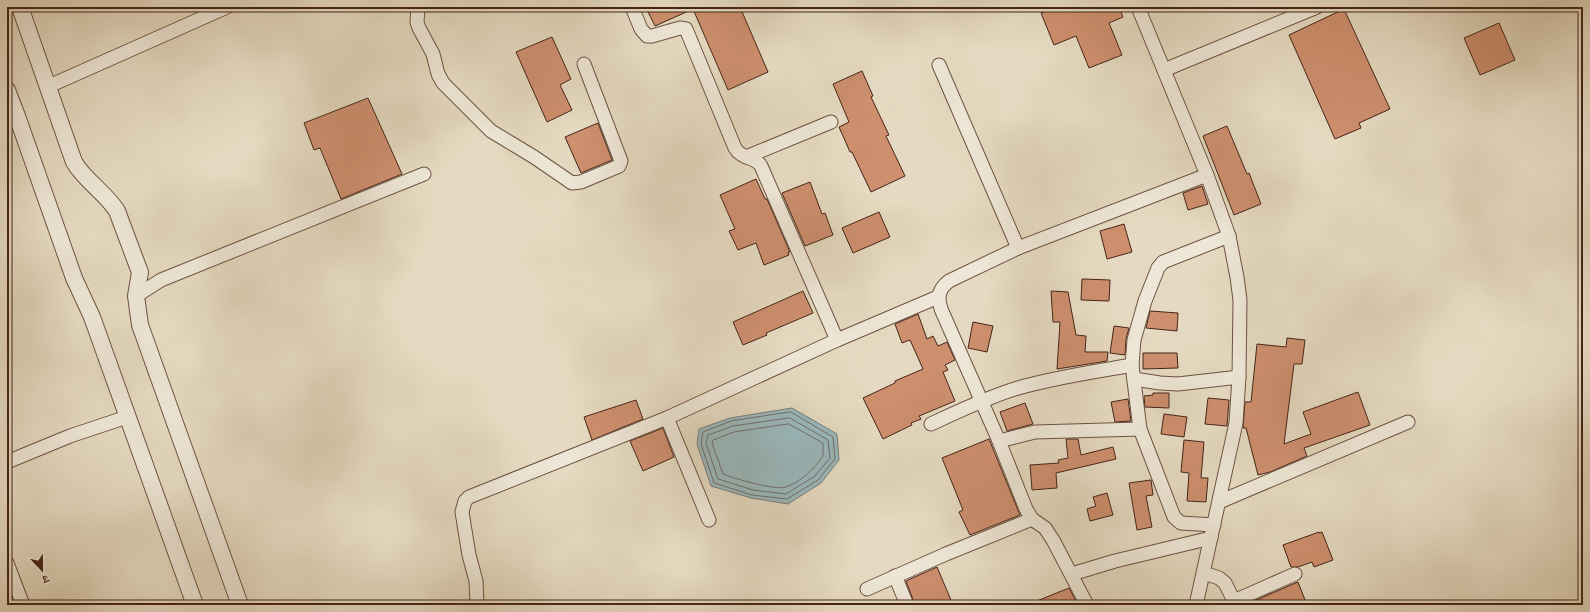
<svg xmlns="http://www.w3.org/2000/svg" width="1590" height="612" viewBox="0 0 1590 612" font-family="'IM FELL English','Noto Serif Devanagari',serif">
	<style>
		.water { fill: #9ab8bd; stroke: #787d7b }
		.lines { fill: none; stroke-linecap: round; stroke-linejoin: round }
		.shore { stroke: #706e6a; stroke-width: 1 }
		.building { fill: #cd8f6e; stroke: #452418 }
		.minor-casing { stroke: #6d5242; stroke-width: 15 }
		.tertiary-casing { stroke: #6d5242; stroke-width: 18 }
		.minor { stroke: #eee7d7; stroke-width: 13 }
		.tertiary { stroke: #eee7d7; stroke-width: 16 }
	</style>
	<rect width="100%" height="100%" fill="#e5dac1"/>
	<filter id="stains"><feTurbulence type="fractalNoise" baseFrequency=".005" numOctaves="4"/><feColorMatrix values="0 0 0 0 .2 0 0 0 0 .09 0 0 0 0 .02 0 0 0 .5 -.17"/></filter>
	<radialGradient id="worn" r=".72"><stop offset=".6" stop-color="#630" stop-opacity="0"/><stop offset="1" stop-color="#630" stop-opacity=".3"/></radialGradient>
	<!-- water -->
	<polygon class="water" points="792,408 837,434 839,460 821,483 788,504 751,498 711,486 697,444 699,429 730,418"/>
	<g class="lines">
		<!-- shore -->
		<g class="shore">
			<polygon points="791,412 833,437 835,459 818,480 787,499 752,495 714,483 701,444 703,432 731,421"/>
			<polygon points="790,418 828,440 830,458 815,476 786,494 753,490 718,479 706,443 708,435 733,426"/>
			<path d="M789 424 823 443V456C814 469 802 481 786 487 777 491 732 478 723 474L712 443 713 440 734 432Z"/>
		</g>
	</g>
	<!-- building -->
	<g class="building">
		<polygon points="659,7 740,7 768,72 728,90 693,9 655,26 648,12"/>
		<polygon points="1056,7 1119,7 1123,17 1109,23 1122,55 1089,68 1076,36 1054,45 1041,13"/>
		<polygon points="1344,9 1390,109 1359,123 1361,128 1335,139 1289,35"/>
		<polygon points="1499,23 1515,60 1480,75 1464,38"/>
		<polygon points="552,37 571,79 560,85 572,110 547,122 516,52"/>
		<polygon points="862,71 873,96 871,97 889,135 886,136 905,176 871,192 852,152 850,152 839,127 849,122 833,84"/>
		<polygon points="368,98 402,174 341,199 320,148 314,150 304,123"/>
		<polygon points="598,123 612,160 581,173 565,137"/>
		<polygon points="1227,126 1247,174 1249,173 1261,204 1234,215 1203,136"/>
		<polygon points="756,179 765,199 767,199 790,252 788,252 789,255 764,265 756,243 738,250 729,231 735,229 720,195"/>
		<polygon points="810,182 822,214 825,213 833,235 805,246 782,193"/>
		<polygon points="1202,186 1208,204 1188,210 1183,193"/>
		<polygon points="879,212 890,237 853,253 842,228"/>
		<polygon points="1124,224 1132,252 1107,259 1100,231"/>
		<polygon points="1082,279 1110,280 1109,301 1081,300"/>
		<polygon points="803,291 813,313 766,333 767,335 743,345 733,322"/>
		<polygon points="1051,291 1068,292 1076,335 1086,336 1085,352 1108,352 1107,361 1057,369 1060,322 1053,322"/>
		<polygon points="1150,311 1178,313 1177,331 1146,328"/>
		<polygon points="918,314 927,339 933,336 938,346 947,342 955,360 945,365 948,370 943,372 955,401 919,416 921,419 911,423 912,425 883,439 863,398 895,383 895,381 923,369 910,340 902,343 895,324"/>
		<polygon points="973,322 993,326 987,352 968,348"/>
		<polygon points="1114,326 1129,328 1126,339 1125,355 1110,353"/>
		<polygon points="1287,338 1305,340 1302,364 1294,364 1284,444 1311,434 1303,412 1358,392 1370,425 1304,448 1307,456 1270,472 1258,475 1246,428 1243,428 1245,402 1251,402 1257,344 1286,347"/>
		<polygon points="1143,353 1177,353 1178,368 1143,369"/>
		<polygon points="1153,393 1169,393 1169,408 1145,407 1144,396 1153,395"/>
		<polygon points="1208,398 1229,400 1227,426 1205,424"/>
		<polygon points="1128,399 1131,421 1115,422 1111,402"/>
		<polygon points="636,400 643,419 592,440 584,417"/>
		<polygon points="1025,403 1033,424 1007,431 1000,412"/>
		<polygon points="1164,414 1187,417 1184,437 1161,434"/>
		<polygon points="663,428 674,457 643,471 630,441"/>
		<polygon points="989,439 1020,515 970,535 959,512 963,510 942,458"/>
		<polygon points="1066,439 1078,439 1081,455 1113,447 1116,459 1056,473 1057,488 1032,490 1030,465 1059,463 1058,460 1068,458"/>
		<polygon points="1184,440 1204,442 1201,478 1208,478 1206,502 1187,501 1189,473 1181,472"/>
		<polygon points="1151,480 1153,495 1146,496 1152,527 1137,530 1129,483"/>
		<polygon points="1107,493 1113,515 1090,521 1087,509 1096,506 1093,497"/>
		<polygon points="1319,532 1319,533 1322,532 1333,560 1314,567 1312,562 1298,567 1291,567 1283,545"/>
		<polygon points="937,567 953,605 915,605 906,581"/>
		<polygon points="1298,582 1307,605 1245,605 1284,588"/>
		<polygon points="1069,588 1076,601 1067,605 1027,605"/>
	</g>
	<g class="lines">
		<!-- minor casing -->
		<g class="minor-casing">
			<g id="minor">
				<polyline points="418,7 417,22 419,28 433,54 438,74 443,83 491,131 534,157 572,183 581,182 619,166 621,161 584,64"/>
				<path d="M632 7 641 29 647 36H652L680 28 686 29 735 148C741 159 755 156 761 166L837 340"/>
				<polyline points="1138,7 1207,175 1229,236 1237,277 1240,300 1239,377 1236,423 1196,605"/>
				<polyline points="939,65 1018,248"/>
				<polyline points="1164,70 1317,7"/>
				<polyline points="49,86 227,7"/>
				<polyline points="746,157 831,122"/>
				<polyline points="136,296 161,280 424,174"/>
				<polyline points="1134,379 1160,383 1178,384 1239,377"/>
				<polyline points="667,418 709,520"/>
				<path d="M931 424C959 411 988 397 1018 388 1056 377 1094 372 1132 365"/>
				<polyline points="999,441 1035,432 1140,429"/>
				<polyline points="7,462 70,436 127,417"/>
				<polyline points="1219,502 1408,422"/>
				<polyline points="1214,525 1181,523 1174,517 1140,429 1132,365 1134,340 1145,301 1158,268 1163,262 1229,236"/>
				<polyline points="7,563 23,605"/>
				<polyline points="1204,573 1219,578 1225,583 1236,605"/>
				<polyline points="1072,574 1115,561 1211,538"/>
				<polyline points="895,576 907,605"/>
				<polyline points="867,589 946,554 1032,519"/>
				<polyline points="1234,601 1295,574"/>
				<polyline points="477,605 476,581 469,555 462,512 465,501 469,497 667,418 837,340 938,297"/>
				<path d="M1087 605 1053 540 1045 528 1032 519 1026 509 999 441 941 309C937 296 939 289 949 281L1018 248 1207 175"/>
			</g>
		</g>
		<!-- tertiary casing -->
		<g class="tertiary-casing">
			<g id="tertiary">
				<path d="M20 7 74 162C85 181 105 192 117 211L138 267 140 272 136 296 140 325 240 605"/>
				<polyline points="7,90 17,116 74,278 92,317 195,605"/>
			</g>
		</g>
		<!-- minor -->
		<use href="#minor" class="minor"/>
		<!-- tertiary -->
		<use href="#tertiary" class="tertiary"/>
	</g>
	<!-- margin -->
	<rect width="1590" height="612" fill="none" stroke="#e5dac1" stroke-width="24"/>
	<rect x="8" y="8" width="1574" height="596" fill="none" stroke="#452418" stroke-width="2"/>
	<rect x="12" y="12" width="1566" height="588" fill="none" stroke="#452418"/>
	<!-- north arrow -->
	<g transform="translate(42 570) rotate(158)" stroke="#eee7d7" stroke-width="3" paint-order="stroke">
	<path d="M0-3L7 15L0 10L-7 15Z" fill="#452418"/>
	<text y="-6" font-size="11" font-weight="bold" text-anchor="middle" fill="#452418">उ</text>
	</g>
	<rect width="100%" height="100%" filter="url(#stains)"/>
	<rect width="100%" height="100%" fill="url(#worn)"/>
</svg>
